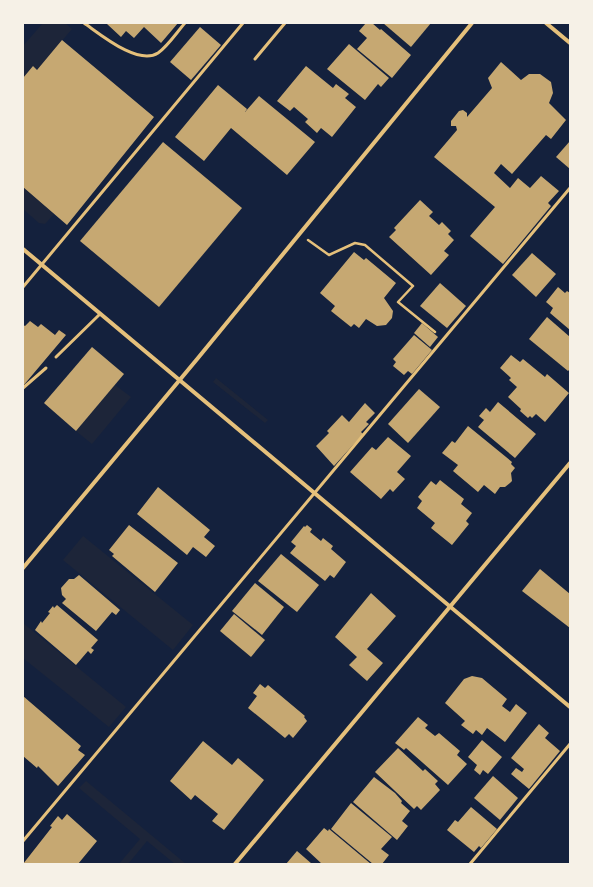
<svg xmlns="http://www.w3.org/2000/svg" width="593" height="887" viewBox="0 0 593 887" font-family="'Roboto Condensed',sans-serif">
	<style>
		.green { fill: #1d2539 }
		.building { fill: #c6a872 }
		.lines { fill: none; stroke-linecap: round; stroke-linejoin: round }
		.path { stroke: #e5c07b; stroke-width: 2.5 }
		.service { stroke: #e5c07b; stroke-width: 3 }
		.minor { stroke: #e5c07b; stroke-width: 4 }
	</style>
	<rect width="100%" height="100%" fill="#14213d"/>
	<!-- green -->
	<g class="green">
		<polygon points="43,23 65,23 72,29 37,70 33,66 23,78 23,46"/>
		<polygon points="23,187 54,214 45,224 39,223 23,209"/>
		<polygon points="216,378 268,420 265,423 213,382"/>
		<polygon points="115,385 131,397 92,444 76,431"/>
		<polygon points="83,536 193,625 173,650 63,560"/>
		<polygon points="23,623 126,707 109,727 23,658"/>
		<polygon points="86,781 186,864 175,864 147,841 128,864 119,864 140,839 79,788"/>
	</g>
	<!-- building -->
	<g class="building">
		<polygon points="108,23 178,23 161,43 144,27 134,38 126,31 121,37 107,24"/>
		<polygon points="366,23 372,23 380,30 381,29 411,55 392,78 357,49 367,38 359,31"/>
		<polygon points="383,23 431,23 411,47"/>
		<polygon points="200,27 221,45 191,80 170,62"/>
		<polygon points="62,40 154,117 67,225 23,187 23,78 33,66 37,70"/>
		<polygon points="349,44 389,78 381,87 378,84 365,100 327,69"/>
		<polygon points="501,62 521,80 529,74 540,74 551,82 553,93 549,103 566,120 551,139 546,135 512,174 501,164 494,173 510,188 518,178 530,188 541,176 559,191 548,203 551,206 503,264 470,236 495,207 434,157 457,130 456,126 451,126 451,121 459,111 463,110 467,113 467,117 492,88 488,78"/>
		<polygon points="306,66 333,88 336,84 349,94 345,98 356,107 332,137 321,128 317,133 305,122 308,119 294,107 290,111 277,101"/>
		<polygon points="218,85 247,109 245,112 259,96 315,142 287,175 231,128 204,161 175,137"/>
		<polygon points="570,141 570,169 556,157"/>
		<polygon points="163,142 242,208 159,307 80,241"/>
		<polygon points="420,200 433,212 429,216 439,225 442,222 451,231 448,234 454,240 444,251 449,255 431,275 389,237 396,230 394,228"/>
		<polygon points="354,252 364,260 366,258 396,283 384,298 393,311 392,318 386,325 377,326 366,319 359,328 354,324 351,327 331,311 335,306 320,293"/>
		<polygon points="532,253 556,274 536,297 512,275"/>
		<polygon points="440,283 466,306 447,328 420,306"/>
		<polygon points="558,287 565,293 567,291 570,293 570,330 550,313 553,308 546,302"/>
		<polygon points="547,317 570,337 570,369 568,371 529,339"/>
		<polygon points="30,321 38,327 41,324 55,335 59,330 66,335 23,386 23,325 25,326"/>
		<polygon points="422,323 438,337 430,347 414,333"/>
		<polygon points="414,335 432,350 412,374 408,371 404,375 393,366 396,362 393,359"/>
		<polygon points="92,347 124,374 76,431 44,403"/>
		<polygon points="511,355 520,362 523,359 545,377 547,374 569,393 545,422 536,414 532,418 530,416 528,418 520,411 521,409 508,397 517,387 509,380 511,378 500,368"/>
		<polygon points="419,389 440,407 408,443 388,424"/>
		<polygon points="498,402 536,434 515,458 478,427 484,420 479,416 486,408 490,412"/>
		<polygon points="365,403 375,413 366,422 369,424 361,432 363,434 334,466 316,446 329,433 327,431 342,415 349,422"/>
		<polygon points="468,426 512,462 511,464 515,468 511,473 512,481 510,483 505,487 500,487 495,494 484,485 478,492 453,471 458,465 442,453 452,441 455,443"/>
		<polygon points="388,437 411,456 397,472 405,479 393,492 390,489 381,499 350,472 372,447 376,450"/>
		<polygon points="440,480 464,499 461,504 472,513 466,521 469,524 452,545 431,528 435,523 417,508 422,501 418,497 431,481 436,485"/>
		<polygon points="158,487 210,530 204,537 215,546 206,557 193,547 187,555 137,514"/>
		<polygon points="129,525 178,563 155,592 112,556 114,554 109,550"/>
		<polygon points="307,525 312,529 310,532 321,541 323,538 333,546 331,549 346,562 334,578 330,575 325,581 290,553 296,546 291,542 304,526 305,527"/>
		<polygon points="281,554 319,585 297,612 258,581"/>
		<polygon points="540,569 570,594 570,628 522,591"/>
		<polygon points="79,575 120,610 116,615 112,612 96,631 62,603 66,599 62,595 61,588 69,579 74,579"/>
		<polygon points="255,583 284,607 262,635 232,611"/>
		<polygon points="371,593 396,616 367,649 383,663 367,681 349,665 357,657 335,637"/>
		<polygon points="57,605 98,640 91,648 94,650 91,654 88,651 76,665 35,630 41,621 42,623 50,613 48,612 53,606 54,608"/>
		<polygon points="234,614 265,640 251,657 220,631"/>
		<polygon points="472,676 482,678 507,699 502,706 510,712 516,704 527,713 505,742 487,728 482,735 476,730 473,734 461,725 465,721 445,703 464,679"/>
		<polygon points="260,684 265,688 268,685 305,716 304,717 307,721 293,738 289,734 285,738 248,708 257,696 253,693"/>
		<polygon points="23,696 81,746 78,750 85,755 58,786 38,766 37,768 23,756"/>
		<polygon points="418,717 428,725 425,728 435,736 439,733 460,751 457,755 467,764 448,785 406,748 404,750 395,743"/>
		<polygon points="539,724 549,733 545,738 560,751 529,789 511,774 516,768 522,772 524,769 511,758"/>
		<polygon points="482,740 502,757 488,774 483,770 480,775 474,770 477,765 468,757"/>
		<polygon points="203,741 232,765 238,758 264,780 224,830 212,821 218,814 195,795 191,800 170,781"/>
		<polygon points="398,748 423,771 425,769 438,781 435,784 440,790 421,810 417,806 414,809 375,772"/>
		<polygon points="493,776 518,798 500,820 474,798"/>
		<polygon points="374,777 395,793 402,801 401,803 410,811 402,821 408,826 397,840 353,802"/>
		<polygon points="351,803 392,837 381,849 389,855 382,864 373,864 331,829"/>
		<polygon points="471,807 497,829 481,848 479,846 474,852 447,830 455,820 458,822"/>
		<polygon points="67,814 97,841 78,864 23,864 52,827 50,826 58,816 62,820"/>
		<polygon points="324,828 328,831 329,829 371,864 322,864 306,849"/>
		<polygon points="297,851 312,864 286,864"/>
	</g>
	<g class="lines">
		<!-- path -->
		<polyline class="path" points="308,240 329,255 355,243 365,245 413,286 398,302 435,332"/>
		<!-- service -->
		<g class="service">
			<path d="M84 23C100 34 138 66 158 53 168 46 177 32 185 23"/>
			<polyline points="255,59 285,23"/>
			<polyline points="23,287 243,23"/>
			<polyline points="56,357 100,314"/>
			<polyline points="23,388 46,368"/>
			<polyline points="23,841 570,188"/>
			<polyline points="470,864 570,744"/>
		</g>
		<!-- minor -->
		<g class="minor">
			<polyline points="546,23 570,43"/>
			<polyline points="23,249 570,707"/>
			<polyline points="23,568 198,358 472,23"/>
			<polyline points="235,864 570,463"/>
		</g>
	</g>
	<!-- border -->
	<rect width="593" height="887" fill="none" stroke="#f6f1e7" stroke-width="48"/>
</svg>
